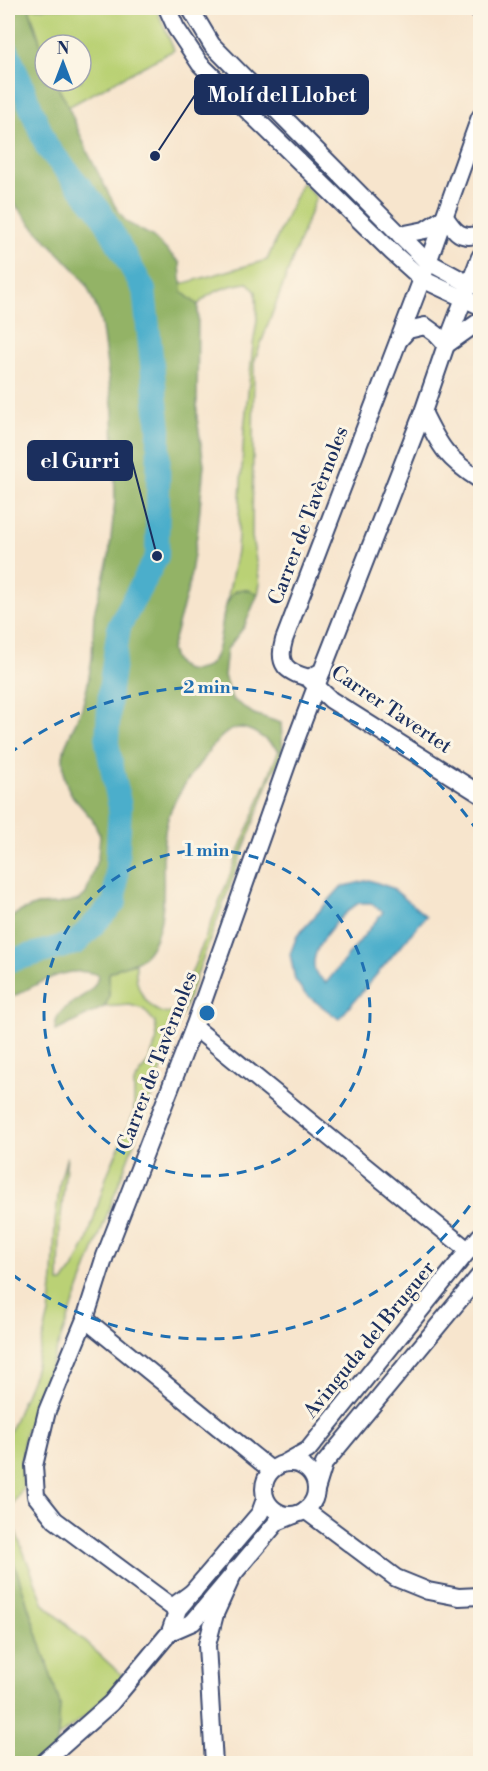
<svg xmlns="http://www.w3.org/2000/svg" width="488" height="1771" viewBox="0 0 488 1771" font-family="'Libre Bodoni',serif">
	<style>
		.green { fill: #bad175; stroke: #6a806a; stroke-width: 1.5 }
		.forest { fill: #93b366; stroke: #577162; stroke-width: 1.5 }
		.water { fill: #4caecb; stroke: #346e94; stroke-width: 1.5; fill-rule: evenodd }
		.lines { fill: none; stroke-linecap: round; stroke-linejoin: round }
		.river { stroke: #4caecb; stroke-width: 24 }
		.minor-casing { stroke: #3c4a6f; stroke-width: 20 }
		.minor { stroke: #fff; stroke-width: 16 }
		.ring { fill: none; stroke: #1f6fb2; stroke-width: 3; stroke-dasharray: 10 8 }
		.labels { text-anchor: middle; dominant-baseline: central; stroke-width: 6; stroke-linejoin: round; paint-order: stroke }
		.street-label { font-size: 20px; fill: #1b2f5e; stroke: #fcf5e5 }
		.centre { fill: #1f6fb2; stroke: #fcf5e5; stroke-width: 3 }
		.ring-label { font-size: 18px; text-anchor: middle; font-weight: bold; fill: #1f6fb2; stroke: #fcf5e5; stroke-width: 6; stroke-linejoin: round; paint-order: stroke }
		.leader { fill: none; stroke: #1b2f5e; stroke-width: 2 }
		.callout-dot { fill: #1b2f5e; stroke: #fcf5e5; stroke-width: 2 }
		.callout { fill: #1b2f5e; stroke: #1b2f5e; stroke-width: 2 }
		.callout-label { font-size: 21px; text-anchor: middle; font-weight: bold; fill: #fff }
	</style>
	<rect width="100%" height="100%" fill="#fcf5e5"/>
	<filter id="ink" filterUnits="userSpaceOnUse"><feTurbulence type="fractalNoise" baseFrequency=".0167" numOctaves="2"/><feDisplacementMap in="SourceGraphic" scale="12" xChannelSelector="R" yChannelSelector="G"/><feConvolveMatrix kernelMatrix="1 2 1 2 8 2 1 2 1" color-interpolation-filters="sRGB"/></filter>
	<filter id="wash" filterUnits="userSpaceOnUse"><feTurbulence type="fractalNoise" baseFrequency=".008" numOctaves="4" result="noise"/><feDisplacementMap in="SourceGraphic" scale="24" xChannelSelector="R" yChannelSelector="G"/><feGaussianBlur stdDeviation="1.35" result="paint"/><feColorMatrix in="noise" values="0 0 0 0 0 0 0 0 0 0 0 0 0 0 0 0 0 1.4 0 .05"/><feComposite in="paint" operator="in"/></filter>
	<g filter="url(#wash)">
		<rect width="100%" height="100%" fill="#f7e5cd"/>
		<!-- green -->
		<g class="green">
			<polygon points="29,8 156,8 174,50 68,107 54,81 81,81 81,45 45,45 45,57"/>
			<path d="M302 182 316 197 254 362 252 537 260 584 258 594C241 588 239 587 227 601L237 551 244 431 253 345 257 321 256 292 248 283C231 284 208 292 198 305L181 292V284L267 260Z"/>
			<path d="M279 750 283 753 271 776 24 1437 22 1464 23 1488 8 1512 44 1604 124 1677 89 1713 58 1737 60 1704 8 1544V1436L34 1373 49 1314 53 1278 55 1222 60 1181 67 1156 60 1226 59 1283H63L73 1269 87 1241 107 1175 134 1113V1083L150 1059 157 1039 155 1022 143 1009 130 1005 104 1007 109 998V973L123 966 136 963C136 969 135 975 137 982 141 998 159 1022 177 1010Z"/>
		</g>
		<!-- forest -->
		<g class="forest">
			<path d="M8 8H29L45 57V81H54L65 99 89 155 115 206 126 222 152 236 180 263 182 292 198 305 197 418 204 464 198 529 189 585 171 650C173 658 176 665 184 669 188 671 192 671 197 670 231 666 213 605 236 591 243 587 251 591 258 594L244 627 227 649 224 676 232 699 254 714 281 723 283 753C248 726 236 713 206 755 191 776 173 797 167 822 157 862 172 906 153 944 142 967 127 961 109 973V998L104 1007 56 1031C51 1001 96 1001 98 975 67 962 34 987 8 999V920L19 912 37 905 58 904 79 900 86 894 98 857 100 835 92 819 73 797 68 788 64 776 63 757 65 746 82 708 87 688 92 658 94 613 109 556 115 500 113 412 102 328 99 314 86 284 77 272 31 224 13 202 8 188Z"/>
			<polygon points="8,1544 60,1704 56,1763 8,1763"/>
		</g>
		<!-- water -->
		<path class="water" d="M369 880 392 888 426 916 339 1019 305 994 295 980 290 954 297 936 341 887ZM359 903H371L383 912 326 983C324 980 318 976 316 973 305 951 342 913 359 903Z"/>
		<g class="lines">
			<!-- river -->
			<polyline class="river" points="8,52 47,147 100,211 144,290 159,429 157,556 119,627 110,690 107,743 120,807 115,902 76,943 8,961"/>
		</g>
	</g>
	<g filter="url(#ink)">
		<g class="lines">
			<!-- minor casing -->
			<g class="minor-casing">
				<g id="minor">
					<polyline points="167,8 176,28 200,64 392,252 422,279 480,306"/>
					<polyline points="190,8 212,45 425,260 469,284 479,286"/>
					<polyline points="477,8 480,11"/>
					<path d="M480 117 422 279 284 640C277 665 286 672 309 678L322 671 423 412 446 345 480 257"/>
					<path d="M445 217C455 232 461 240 480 234"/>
					<polyline points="400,235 425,230 445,217"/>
					<polyline points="399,340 408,330 425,326 436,334 446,345"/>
					<polyline points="446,345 480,321"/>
					<path d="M423 412C440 447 447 459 480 480"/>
					<polyline points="310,680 331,700 480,794"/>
					<polyline points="194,1027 469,1251"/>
					<polyline points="85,1319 271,1470"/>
					<circle cx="290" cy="1489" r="26"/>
					<polyline points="285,1463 308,1450 480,1236"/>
					<polyline points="316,1490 324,1464 480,1275"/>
					<polyline points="305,1510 396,1578 428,1591 459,1597 480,1596"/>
					<polyline points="194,1591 172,1607 55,1520 36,1496 34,1466 47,1411 85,1319 105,1256 194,1027 292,750 322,671"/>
					<polyline points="170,1632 193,1622 277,1522 294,1515"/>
					<polyline points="42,1764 111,1703 170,1632 178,1609 260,1513 265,1499"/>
					<polyline points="214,1764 207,1645 215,1614 235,1570"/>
				</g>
			</g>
			<!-- minor -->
			<use href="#minor" class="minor"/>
		</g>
	</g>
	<!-- distance rings -->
	<g class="ring">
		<circle cx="207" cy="1013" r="163"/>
		<path d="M480 1191A326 326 0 0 1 9 1272M9 754A326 326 0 0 1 480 835"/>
	</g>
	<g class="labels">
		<!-- street labels -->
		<g class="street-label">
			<text transform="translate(309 516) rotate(-69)">Carrer de Tavèrnoles</text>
			<text transform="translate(391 710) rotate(34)">Carrer Tavertet</text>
			<text transform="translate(158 1061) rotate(-69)">Carrer de Tavèrnoles</text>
			<text transform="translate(370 1340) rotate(-51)">Avinguda del Bruguer</text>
		</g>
	</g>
	<circle cx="207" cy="1013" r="9" class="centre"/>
	<g class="ring-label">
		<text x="207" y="693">2 min</text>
		<text x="207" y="856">1 min</text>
	</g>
	<!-- callouts -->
	<path class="leader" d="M155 156L195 95M157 556L132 461"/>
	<g class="callout-dot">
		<circle cx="155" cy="156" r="6"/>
		<circle cx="157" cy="556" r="6"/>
	</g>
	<g class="callout">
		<rect x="195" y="75" width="173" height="39" rx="6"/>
		<rect x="28" y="441" width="104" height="39" rx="6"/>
	</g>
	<g class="callout-label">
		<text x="282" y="102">Molí del Llobet</text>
		<text x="80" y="468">el Gurri</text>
	</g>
	<!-- margin -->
	<rect width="488" height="1771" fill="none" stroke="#fcf5e5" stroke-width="30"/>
	<!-- north arrow -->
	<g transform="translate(63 63)"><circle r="28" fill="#fcf5e5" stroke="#a2a6af" stroke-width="1.5"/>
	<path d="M0-4.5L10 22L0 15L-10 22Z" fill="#1f6fb2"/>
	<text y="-9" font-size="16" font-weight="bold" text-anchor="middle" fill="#1b2f5e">N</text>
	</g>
</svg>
